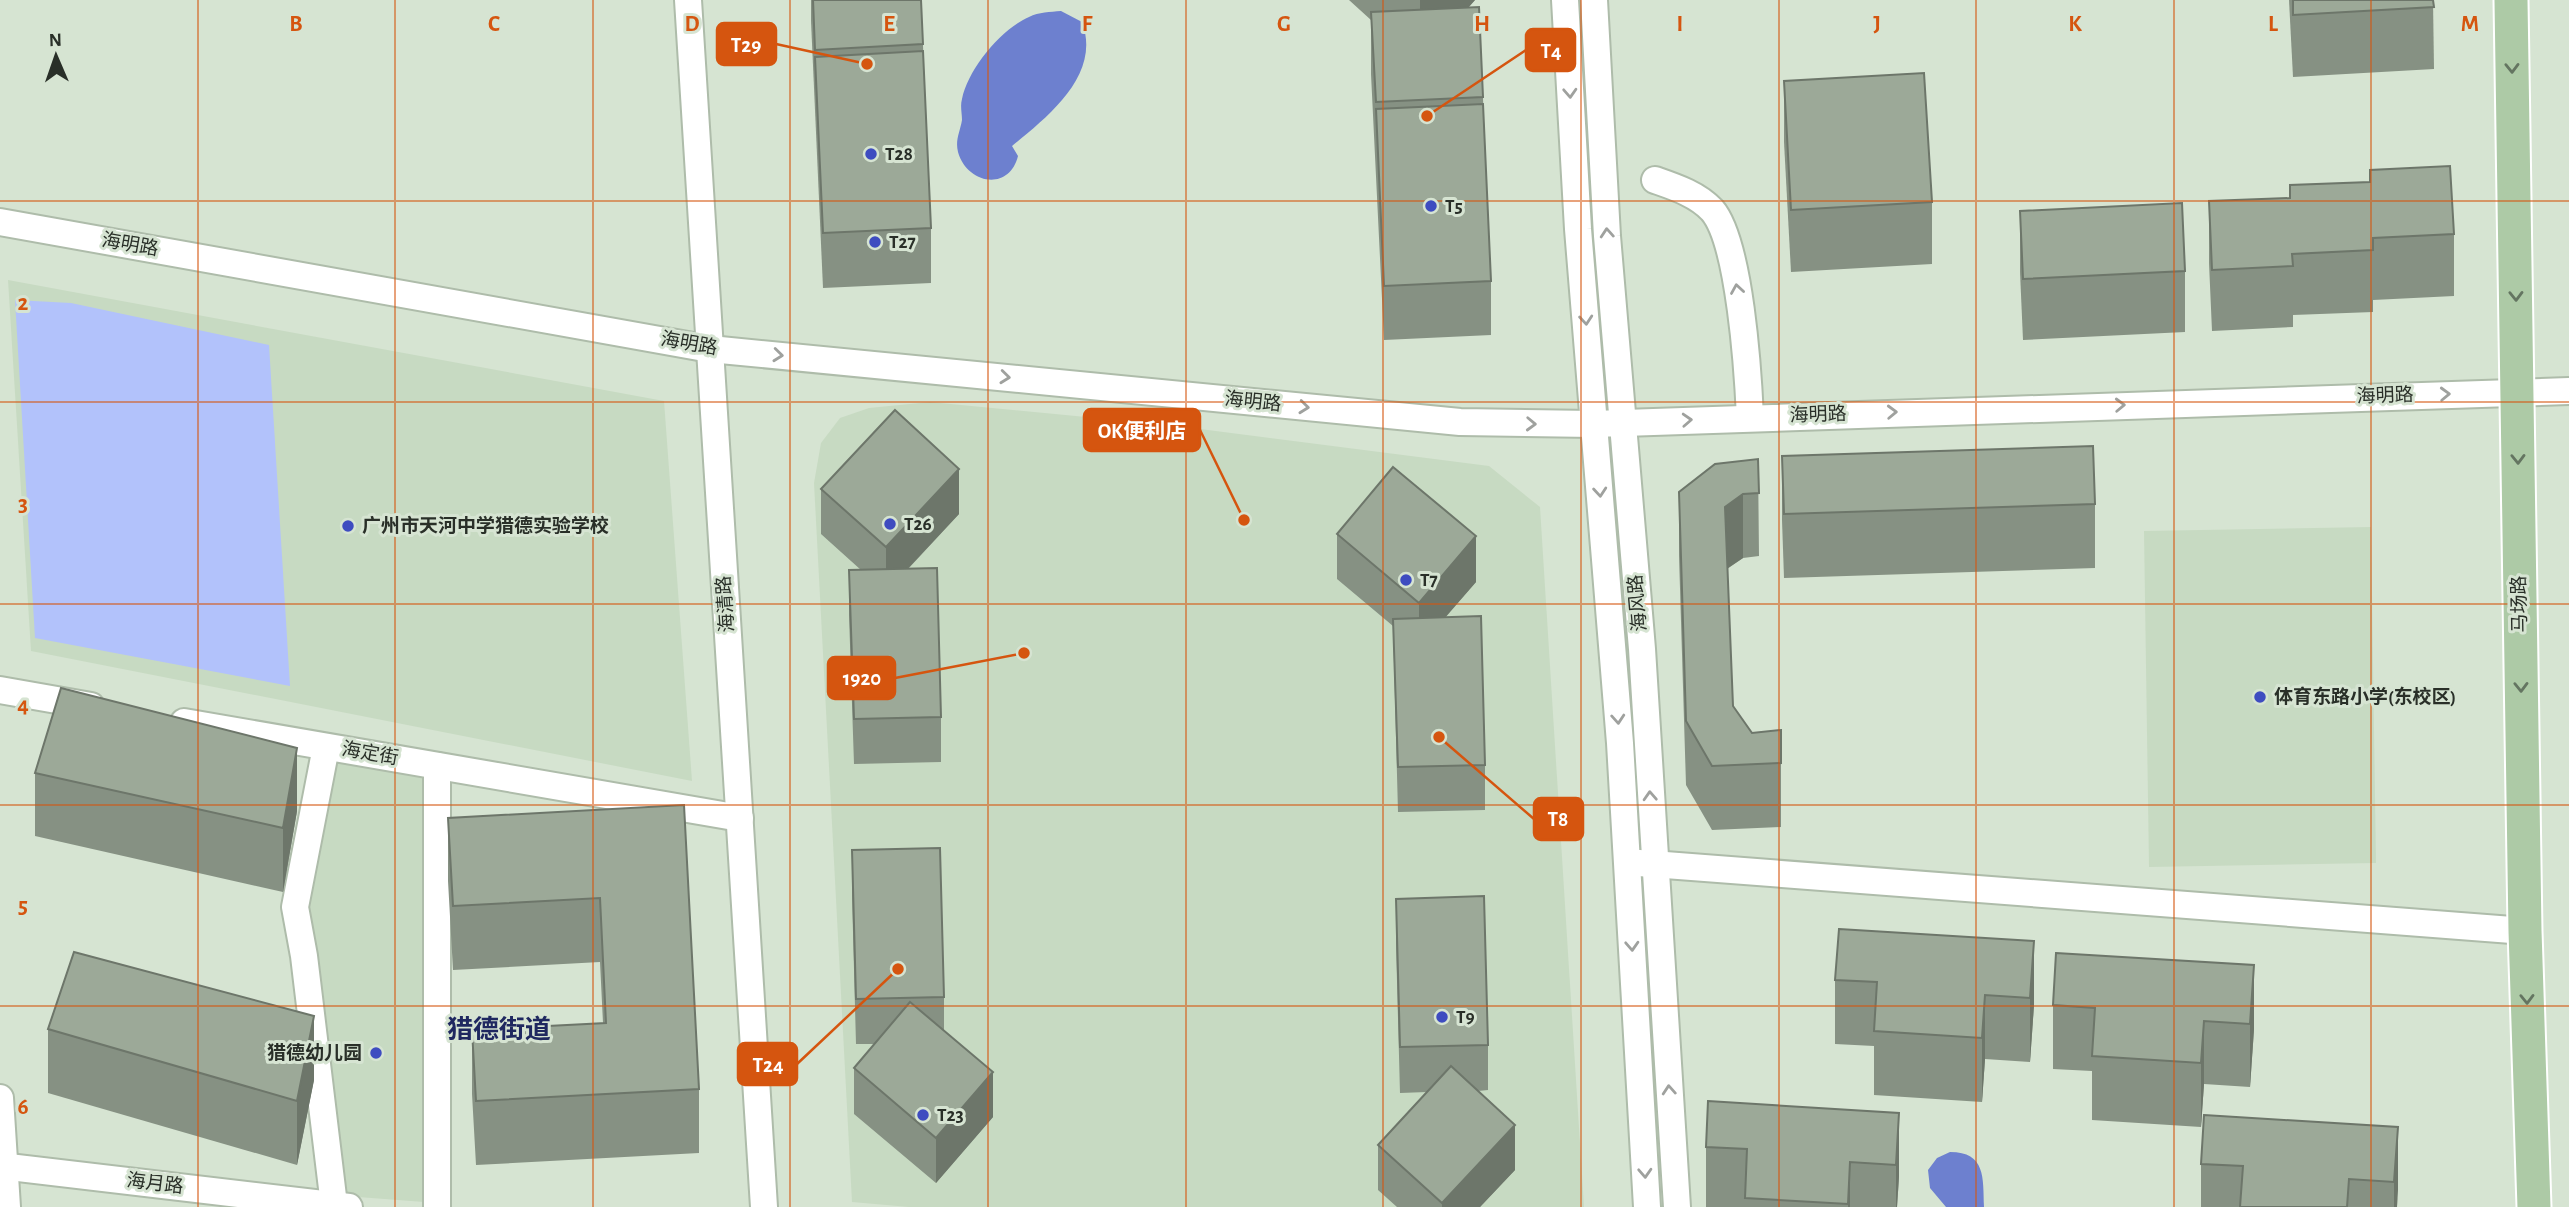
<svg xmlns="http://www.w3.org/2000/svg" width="2569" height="1207" viewBox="0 0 2569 1207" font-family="'Alegreya Sans','Noto Sans SC',sans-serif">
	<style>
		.built { fill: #c7dac2 }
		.green { fill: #b2c2fb }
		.water { fill: #6d80cf }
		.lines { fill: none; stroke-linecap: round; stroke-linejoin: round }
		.minor-casing { stroke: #aebcaa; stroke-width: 30 }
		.major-casing { stroke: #fff; stroke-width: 37 }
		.minor { stroke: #fff; stroke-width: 26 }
		.major { stroke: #adcaa6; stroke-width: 33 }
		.wall { fill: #869183 }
		.shaded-wall { fill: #6d766a }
		.building { fill: #9ca998; stroke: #6d766a; stroke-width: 2 }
		.oneway { stroke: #647561 }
		.oneway2 { stroke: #9fa19e }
		.grid { fill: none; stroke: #d5550f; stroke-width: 2; stroke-opacity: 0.55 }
		.poi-dot { fill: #3e4cc0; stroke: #d6e4d2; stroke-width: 2.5 }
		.labels { text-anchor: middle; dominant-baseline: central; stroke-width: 6; stroke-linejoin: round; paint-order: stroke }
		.poi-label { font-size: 19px; font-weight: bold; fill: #292f28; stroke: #d6e4d2; text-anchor: start }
		.street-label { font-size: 19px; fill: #292f28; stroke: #d6e4d2 }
		.district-label { font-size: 26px; font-weight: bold; fill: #1f2860; stroke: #d6e4d2 }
		.grid-label { font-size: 23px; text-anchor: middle; font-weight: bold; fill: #d5550f; stroke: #d6e4d2; stroke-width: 6; stroke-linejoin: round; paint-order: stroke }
		.leader { fill: none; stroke: #d5550f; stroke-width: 2.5 }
		.callout-dot { fill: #d5550f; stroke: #d6e4d2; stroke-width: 2.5 }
		.callout { fill: #d5550f; stroke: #d5550f; stroke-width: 2.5 }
		.callout-label { font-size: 21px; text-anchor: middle; font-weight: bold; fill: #fff }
	</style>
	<rect width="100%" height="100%" fill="#d6e4d2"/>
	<!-- built -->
	<g class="built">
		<polygon points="8,280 664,401 692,781 31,651"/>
		<polygon points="930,402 1169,425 1489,466 1540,507 1584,1207 909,1207 852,1202 814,483 821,443 840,418 869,408"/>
		<polygon points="2371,527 2376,863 2149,867 2144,531"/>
		<polygon points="332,761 427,775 424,1202 345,1196 309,909"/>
	</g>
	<!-- green -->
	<polygon class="green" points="15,300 71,303 269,345 290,686 35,638"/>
	<!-- water -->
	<g class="water">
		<path d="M1061 11 1082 22C1102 75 1047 117 1012 146L1018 156C1009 192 967 184 958 152 955 140 960 132 962 120 962 113 960 106 962 99 968 69 1001 29 1029 17 1039 12 1050 12 1061 11Z"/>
		<path d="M1950 1152C1986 1152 1983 1178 1984 1207H1946L1930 1188 1928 1170 1937 1158Z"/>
	</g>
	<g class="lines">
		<!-- minor casing -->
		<g class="minor-casing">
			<g id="minor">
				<polyline points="688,0 764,1207"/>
				<polyline points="1565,0 1578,229 1620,743 1647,1207"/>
				<polyline points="1594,0 1607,236 1642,649 1677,1207"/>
				<path d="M1655 180C1675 187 1697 194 1712 210 1740 242 1748 373 1750 417"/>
				<polyline points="0,222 710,349 1460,422 1594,424 2569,391"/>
				<polyline points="0,690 91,706"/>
				<polyline points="184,722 740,818"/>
				<polyline points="326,747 295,907 304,956 334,1205"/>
				<polyline points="1639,863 2525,931"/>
				<polyline points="0,1098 7,1207"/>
				<polyline points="0,1166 349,1207"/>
				<polyline points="437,1207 437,766"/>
			</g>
		</g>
		<!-- major casing -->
		<g class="major-casing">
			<polyline id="major" points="2511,0 2525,931 2534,1207"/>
		</g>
		<!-- minor -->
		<use href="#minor" class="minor"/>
		<!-- major -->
		<use href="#major" class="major"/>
	</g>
	<!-- wall -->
	<g class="wall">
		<polygon points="811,0 921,0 931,228 931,283 823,288 811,21"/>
		<polygon points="1349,0 1475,0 1468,8 1479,7 1491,281 1491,335 1384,340 1371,74 1371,20"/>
		<polygon points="2289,0 2433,0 2434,69 2293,77"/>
		<polygon points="1784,81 1932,202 1932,264 1791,272 1784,142"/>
		<polygon points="2370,170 2454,234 2454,296 2373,300 2373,312 2293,315 2293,327 2212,331 2209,263 2209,201 2290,198 2290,185 2370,182"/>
		<polygon points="2020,211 2185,271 2185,332 2023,340 2020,272"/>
		<polygon points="1782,456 2095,504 2095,568 1784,578 1782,520"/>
		<polygon points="1758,459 1759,556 1743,558 1727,569 1733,706 1752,733 1781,730 1781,827 1712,830 1686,785 1679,556 1679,492"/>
		<polygon points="821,489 959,514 908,569 941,717 941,762 854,764 849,615 849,570 861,570 821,534"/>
		<polygon points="1337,534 1476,582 1445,617 1485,765 1485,810 1398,812 1393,626 1337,579"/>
		<polygon points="35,773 297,811 283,892 35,836"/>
		<polygon points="684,805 699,1089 699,1153 476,1165 472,1094 472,1030 603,1023 600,962 453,970 448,881 448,818"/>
		<polygon points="852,850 944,997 944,1031 993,1117 936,1183 854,1114 854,1068 875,1044 856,1044 852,895"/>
		<polygon points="1396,899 1488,1045 1488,1090 1478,1091 1515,1170 1480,1207 1397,1207 1378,1190 1378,1145 1427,1092 1400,1093 1396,944"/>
		<polygon points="2034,941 2034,1005 2030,1062 1985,1059 1982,1102 1874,1095 1874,1046 1835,1044 1835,980"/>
		<polygon points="2254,965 2254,1029 2250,1087 2204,1084 2201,1127 2092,1120 2092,1071 2053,1069 2053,1005"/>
		<polygon points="48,1029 314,1080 297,1165 48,1093"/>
		<polygon points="1899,1113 1899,1176 1897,1207 1706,1207 1706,1147"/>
		<polygon points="2398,1127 2397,1207 2201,1207 2201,1164"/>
	</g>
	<!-- shaded-wall -->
	<g class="shaded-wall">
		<polygon points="1420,0 1475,0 1420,62"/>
		<polygon points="959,469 959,514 886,592 886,547"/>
		<polygon points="1743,494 1743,558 1725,570 1725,507"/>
		<polygon points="1476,536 1476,582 1419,648 1419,603"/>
		<polygon points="297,748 297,811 283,892 283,828"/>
		<polygon points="2034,941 2034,1005 2030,1062 2030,998"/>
		<polygon points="2254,965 2254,1029 2250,1087 2250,1024"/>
		<polygon points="1985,995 1985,1059 1982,1102 1982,1038"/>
		<polygon points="314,1016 314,1080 297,1165 297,1101"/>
		<polygon points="2204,1021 2204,1084 2201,1127 2201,1063"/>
		<polygon points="993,1072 993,1117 936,1183 936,1138"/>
		<polygon points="1899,1113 1899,1176 1897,1207 1896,1207 1896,1165"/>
		<polygon points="1515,1125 1515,1170 1480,1207 1442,1207 1442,1203"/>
		<polygon points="2398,1127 2398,1190 2397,1207 2394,1207 2394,1182"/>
		<polygon points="1850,1162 1850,1207 1848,1207 1848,1204"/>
	</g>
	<!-- building -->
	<g class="building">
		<polygon points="813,0 921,0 923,44 815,50"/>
		<polygon points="2293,0 2433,0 2434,7 2293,15"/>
		<polygon points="1479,7 1483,97 1376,102 1371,12"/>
		<polygon points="923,51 931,228 823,233 815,57"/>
		<polygon points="1924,73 1932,202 1791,210 1784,81"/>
		<polygon points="1483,104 1491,281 1384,286 1376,109"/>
		<polygon points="2450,166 2454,234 2373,238 2373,250 2292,254 2293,266 2212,270 2209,201 2290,198 2290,185 2370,182 2370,170"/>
		<polygon points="2182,203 2185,271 2023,279 2020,211"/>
		<polygon points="895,410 959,469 886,547 821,489"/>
		<polygon points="2093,446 2095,504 1784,514 1782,456"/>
		<polygon points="1758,459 1759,493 1743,494 1725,507 1733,706 1752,733 1781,730 1781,763 1712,766 1686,721 1679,492 1715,464"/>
		<polygon points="1393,467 1476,536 1419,603 1337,534"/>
		<polygon points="937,568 941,717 854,719 849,570"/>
		<polygon points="1481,616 1485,765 1398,767 1393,619"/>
		<polygon points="61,688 297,748 283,828 35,773"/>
		<polygon points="684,805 699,1089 476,1101 472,1030 606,1023 600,898 453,906 448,818"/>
		<polygon points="940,848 944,997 856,999 852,850"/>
		<polygon points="1484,896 1488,1045 1400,1047 1396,899"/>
		<polygon points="1839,929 2034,941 2030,998 1985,995 1982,1038 1874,1031 1877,982 1835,980"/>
		<polygon points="74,952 314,1016 297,1101 48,1029"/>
		<polygon points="2056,953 2254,965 2250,1024 2204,1021 2201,1063 2092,1056 2095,1008 2053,1005"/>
		<polygon points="910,1002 993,1072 936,1138 854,1068"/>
		<polygon points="1451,1066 1515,1125 1442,1203 1378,1145"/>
		<polygon points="1708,1101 1899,1113 1896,1165 1850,1162 1848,1204 1745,1198 1747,1149 1706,1147"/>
		<polygon points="2204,1115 2398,1127 2394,1182 2349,1179 2347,1207 2240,1207 2243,1166 2201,1164"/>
	</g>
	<!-- one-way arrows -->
	<defs><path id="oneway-chevron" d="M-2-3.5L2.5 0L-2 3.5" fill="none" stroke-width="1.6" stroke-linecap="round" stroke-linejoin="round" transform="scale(1.75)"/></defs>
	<g class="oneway">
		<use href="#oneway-chevron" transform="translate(2512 68) rotate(89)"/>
		<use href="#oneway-chevron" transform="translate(2516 296) rotate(89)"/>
		<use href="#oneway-chevron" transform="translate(2518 459) rotate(89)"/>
		<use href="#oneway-chevron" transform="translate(2521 687) rotate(89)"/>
		<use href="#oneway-chevron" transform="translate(2527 999) rotate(89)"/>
	</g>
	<g class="oneway2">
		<use href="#oneway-chevron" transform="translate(1570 93) rotate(87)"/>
		<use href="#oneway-chevron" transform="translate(1607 233) rotate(-94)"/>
		<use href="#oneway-chevron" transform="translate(1737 289) rotate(-99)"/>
		<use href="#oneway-chevron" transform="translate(1586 320) rotate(85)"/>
		<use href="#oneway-chevron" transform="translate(778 355) rotate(6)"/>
		<use href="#oneway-chevron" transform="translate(1005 377) rotate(6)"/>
		<use href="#oneway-chevron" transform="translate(2445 394) rotate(-2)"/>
		<use href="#oneway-chevron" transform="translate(2120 405) rotate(-2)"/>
		<use href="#oneway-chevron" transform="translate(1304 407) rotate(6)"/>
		<use href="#oneway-chevron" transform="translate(1892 412) rotate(-2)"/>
		<use href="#oneway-chevron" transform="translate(1687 420) rotate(-3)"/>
		<use href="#oneway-chevron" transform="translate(1531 424) rotate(2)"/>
		<use href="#oneway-chevron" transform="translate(1600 492) rotate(85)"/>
		<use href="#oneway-chevron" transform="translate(1618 719) rotate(86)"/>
		<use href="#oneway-chevron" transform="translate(1650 796) rotate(-93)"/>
		<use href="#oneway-chevron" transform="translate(1632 946) rotate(87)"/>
		<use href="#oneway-chevron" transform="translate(1669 1090) rotate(-94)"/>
		<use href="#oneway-chevron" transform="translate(1645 1173) rotate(87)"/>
	</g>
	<!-- grid -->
	<path class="grid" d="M198 0V1207M395 0V1207M593 0V1207M790 0V1207M988 0V1207M1186 0V1207M1383 0V1207M1581 0V1207M1779 0V1207M1976 0V1207M2174 0V1207M2371 0V1207M0 201H2569M0 402H2569M0 604H2569M0 805H2569M0 1006H2569"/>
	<!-- markers -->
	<g class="poi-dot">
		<circle cx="871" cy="154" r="7"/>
		<circle cx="1431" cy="206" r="7"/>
		<circle cx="875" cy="242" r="7"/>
		<circle cx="890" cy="524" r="7"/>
		<circle cx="348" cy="526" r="7"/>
		<circle cx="1406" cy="580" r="7"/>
		<circle cx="2260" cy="697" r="7"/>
		<circle cx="1442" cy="1017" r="7"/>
		<circle cx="376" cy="1053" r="7"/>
		<circle cx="923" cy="1115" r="7"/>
	</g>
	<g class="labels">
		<!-- poi labels -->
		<g class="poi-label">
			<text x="885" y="154">T28</text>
			<text x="1445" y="206">T5</text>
			<text x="889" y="242">T27</text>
			<text x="904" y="524">T26</text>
			<text x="362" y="526">广州市天河中学猎德实验学校</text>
			<text x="1420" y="580">T7</text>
			<text x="2274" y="697">体育东路小学(东校区)</text>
			<text x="1456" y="1017">T9</text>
			<text x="362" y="1053" text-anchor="end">猎德幼儿园</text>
			<text x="937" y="1115">T23</text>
		</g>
		<!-- street labels -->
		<g class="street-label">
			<text transform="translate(130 245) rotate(10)">海明路</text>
			<text transform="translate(689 344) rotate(10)">海明路</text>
			<text transform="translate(2385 396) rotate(-2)">海明路</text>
			<text transform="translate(1253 402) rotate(6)">海明路</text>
			<text transform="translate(1818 415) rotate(-2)">海明路</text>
			<text transform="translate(1638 603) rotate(-95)">海风路</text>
			<text transform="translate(726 604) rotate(-94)">海清路</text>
			<text transform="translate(2520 604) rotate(-91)">马场路</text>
			<text transform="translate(370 754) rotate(10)">海定街</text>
			<text transform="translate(155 1184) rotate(7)">海月路</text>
		</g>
		<!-- district labels -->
		<g class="district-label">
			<text x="499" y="1030">猎德街道</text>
		</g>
	</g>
	<g class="grid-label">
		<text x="296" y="31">B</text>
		<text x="494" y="31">C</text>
		<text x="692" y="31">D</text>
		<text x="889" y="31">E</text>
		<text x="1087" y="31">F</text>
		<text x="1284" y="31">G</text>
		<text x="1482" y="31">H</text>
		<text x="1680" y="31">I</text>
		<text x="1877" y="31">J</text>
		<text x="2075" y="31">K</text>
		<text x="2273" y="31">L</text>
		<text x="2470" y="31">M</text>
		<text x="23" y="310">2</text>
		<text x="23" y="511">3</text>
		<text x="23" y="712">4</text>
		<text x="23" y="913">5</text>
		<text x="23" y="1114">6</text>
	</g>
	<!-- callouts -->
	<path class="leader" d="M867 64L776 44M1427 116L1526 50M1244 520L1200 430M1024 653L895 678M1439 737L1534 819M898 969L797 1064"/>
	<g class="callout-dot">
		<circle cx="867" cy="64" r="7"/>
		<circle cx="1427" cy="116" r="7"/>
		<circle cx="1244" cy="520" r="7"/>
		<circle cx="1024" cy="653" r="7"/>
		<circle cx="1439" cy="737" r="7"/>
		<circle cx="898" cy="969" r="7"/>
	</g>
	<g class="callout">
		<rect x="717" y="23" width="59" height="42" rx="7"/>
		<rect x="1526" y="29" width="49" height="42" rx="7"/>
		<rect x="1084" y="409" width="116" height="42" rx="7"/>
		<rect x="828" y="657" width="67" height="42" rx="7"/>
		<rect x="1534" y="798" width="49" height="42" rx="7"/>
		<rect x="738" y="1043" width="59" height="42" rx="7"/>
	</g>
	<g class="callout-label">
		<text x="746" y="52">T29</text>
		<text x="1551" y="58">T4</text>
		<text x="1142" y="438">OK便利店</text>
		<text x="862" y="685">1920</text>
		<text x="1558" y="826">T8</text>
		<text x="768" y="1072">T24</text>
	</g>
	<!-- north arrow -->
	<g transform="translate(56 56) rotate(358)" stroke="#d6e4d2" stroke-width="5" paint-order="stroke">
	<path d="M0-5L12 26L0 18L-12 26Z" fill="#292f28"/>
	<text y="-10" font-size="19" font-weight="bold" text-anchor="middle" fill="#292f28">N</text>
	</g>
</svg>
